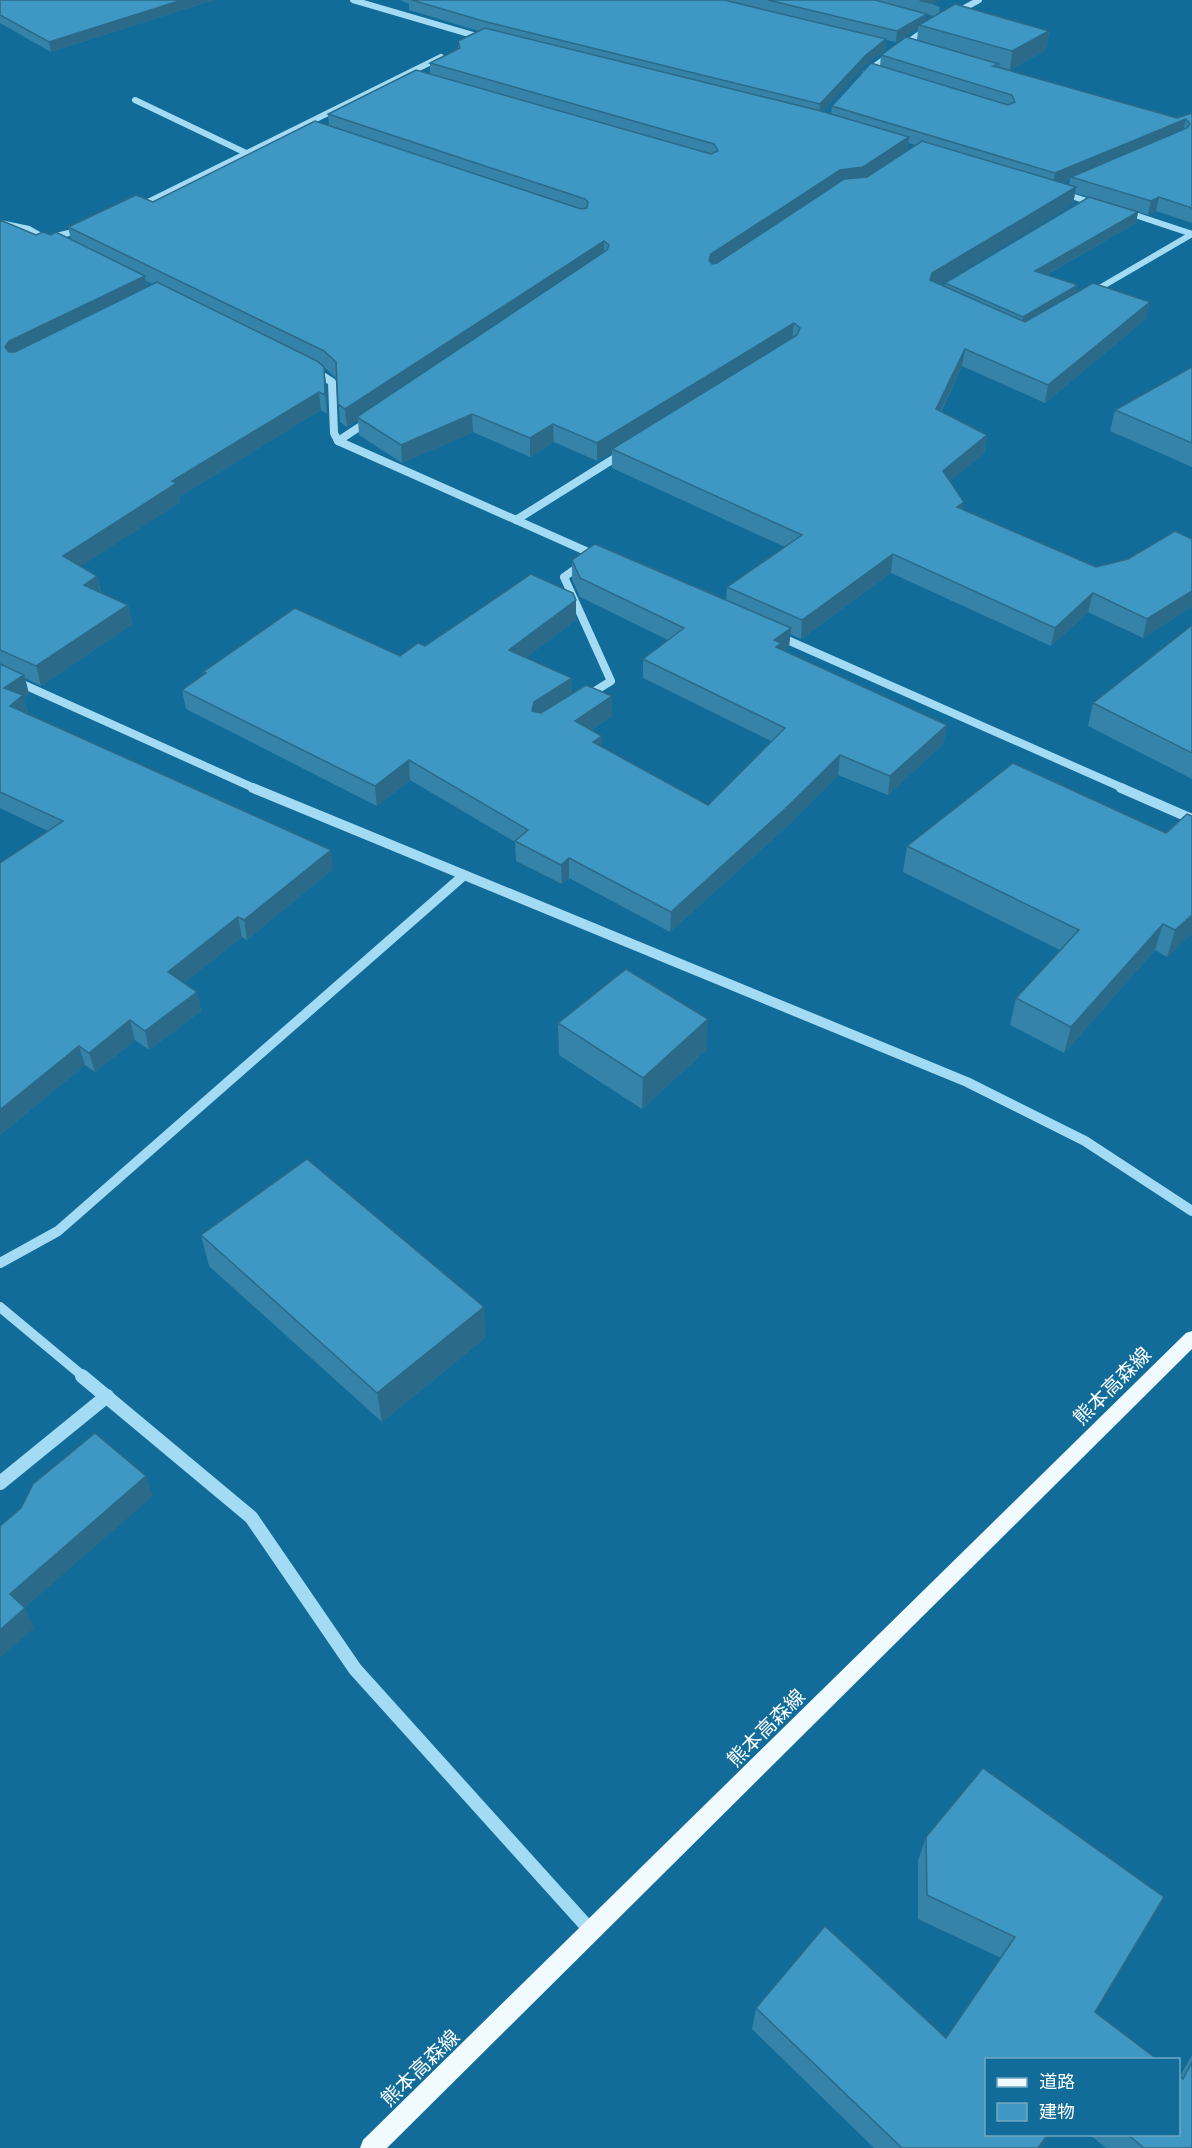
<svg xmlns="http://www.w3.org/2000/svg" width="1192" height="2148" viewBox="0 0 1192 2148" font-family="Figtree,'Noto Sans JP',sans-serif">
	<style>
		.lines { fill: none; stroke-linecap: round; stroke-linejoin: round }
		.minor-far3 { stroke: #a4dbf4; stroke-width: 6 }
		.minor-far2 { stroke: #a4dbf4; stroke-width: 8 }
		.minor-far1 { stroke: #a4dbf4; stroke-width: 10 }
		.minor { stroke: #a4dbf4; stroke-width: 14 }
		.major { fill: #f1faff; fill-rule: evenodd }
		.wall { fill: #3583a8; fill-rule: evenodd }
		.shaded-wall { fill: #2b6a88 }
		.building { fill: #3e98c3; stroke: #2b6a88; stroke-width: 1.5 }
		.labels { text-anchor: middle; dominant-baseline: central; stroke-width: 4.5; stroke-linejoin: round; paint-order: stroke }
		.near-street-label { font-size: 20px; fill: #fff; stroke: #126c99 }
	</style>
	<rect width="100%" height="100%" fill="#126c99"/>
	<g class="lines">
		<!-- minor-far3 -->
		<g class="minor-far3">
			<polyline points="353,0 483,38"/>
			<polyline points="955,13 979,0"/>
			<polyline points="865,73 928,28"/>
			<polyline points="135,100 246,153"/>
			<polyline points="1062,193 1096,204"/>
			<polyline points="138,207 441,57"/>
			<polyline points="1126,212 1192,234"/>
			<polyline points="0,223 29,229 50,241"/>
			<polyline points="47,238 82,230"/>
			<polyline points="1091,293 1192,234"/>
		</g>
		<!-- minor-far2 -->
		<g class="minor-far2">
			<polyline points="312,369 332,382 334,433 338,441 597,556"/>
			<polyline points="338,441 370,420"/>
			<polyline points="516,520 623,453"/>
			<polyline points="584,563 564,577 611,681 587,696"/>
			<polyline points="776,635 1125,789"/>
			<polyline points="0,674 256,789"/>
		</g>
		<!-- minor-far1 -->
		<g class="minor-far1">
			<polyline points="253,788 967,1082 1085,1141 1192,1211"/>
			<polyline points="1121,788 1192,819"/>
			<polyline points="0,1263 58,1231 463,876"/>
			<polyline points="0,1307 84,1377"/>
		</g>
		<!-- minor -->
		<g class="minor">
			<polyline points="82,1376 251,1517 355,1669 592,1932"/>
			<polyline points="0,1483 107,1396"/>
		</g>
		<!-- major -->
		<polygon class="major" points="1192,1331 1192,1349 387,2148 360,2148 363,2140 1186,1333"/>
	</g>
	<!-- wall -->
	<g class="wall">
		<polygon points="0,0 213,0 51,52 0,23"/>
		<path d="M400 0H940L932 4 940 7 939 13 1049 31 1046 50 1010 70 998 66V68L1177 118 1192 113V223L1156 211 1148 215 1138 212 1136 223 1046 275 1077 292 1146 319 1045 403 962 366 941 412 987 435 984 453 950 481 963 510 1096 567 1128 559 1192 539V606L1143 638 1088 612 1051 646 891 573 801 639 790 634 789 647 784 651 947 725 943 744 888 795 838 775 784 829 670 932 569 878 562 884 516 861 515 842 410 780 377 806 186 709 182 690 204 674 203 672 400 656 425 646 576 600V620L526 657 572 693 612 716 591 730 602 736V747L708 805 771 741 643 678V659L668 640 580 597 572 579V560L726 600 727 587 785 547 612 468V453L597 461 554 442 530 457 473 432 402 463 359 435 358 420 347 427 340 422 337 379 324 367 326 385 327 414 321 410 179 497 180 502 81 566 97 576 101 593 128 605 132 624 41 686 25 678 29 694 24 698 28 714 333 869 247 940 242 937 184 983 197 992 201 1011 149 1050 135 1040 95 1072 85 1065 0 1135V863L48 831 0 808V220L36 235H51L71 240 68 227 153 202 329 125 328 114 430 74V63L458 49V41L479 31 409 10V4ZM926 14 933 16 926 21ZM918 29 917 40 881 55 880 66 832 106 831 114 823 111 864 66 885 50 886 40 896 42ZM908 143 916 145 907 150ZM1070 179 1069 185 1062 183ZM1075 193 1089 197 945 283V286L940 284 1073 204ZM146 281 153 284 147 287Z"/>
		<polygon points="1192,367 1192,467 1110,431 1115,410"/>
		<polygon points="1192,625 1192,779 1088,726 1093,703"/>
		<polygon points="1192,816 1192,933 1167,957 1155,950 1064,1053 1010,1025 1016,998 1060,950 903,872 907,846 1166,833"/>
		<polygon points="558,1023 706,1050 642,1109 559,1055"/>
		<polygon points="201,1235 486,1337 382,1422 209,1266"/>
		<polygon points="926,1837 1164,1897 987,2060 1050,2134 1040,2148 874,2148 752,2029 756,2008 946,2038 1001,1958 918,1919 918,1861"/>
		<polygon points="1192,2055 1192,2148 1106,2148 1089,2134 1179,2134 1180,2076"/>
	</g>
	<!-- shaded-wall -->
	<g class="shaded-wall">
		<polygon points="182,0 213,0 51,52 49,42"/>
		<polygon points="920,0 940,0 932,4 919,1"/>
		<polygon points="927,14 925,25 919,25 918,29 896,42 897,31"/>
		<polygon points="1049,31 1046,50 1010,70 1012,51"/>
		<polygon points="886,39 885,50 864,66 819,116 820,104 866,55"/>
		<polygon points="1186,119 1183,132 1071,177 1070,179 1053,186 1055,173"/>
		<polygon points="909,137 907,153 710,272 709,260 711,254 840,170"/>
		<polygon points="1076,187 1073,204 929,291 930,280 932,273"/>
		<polygon points="1159,197 1156,211 1148,215 1151,201"/>
		<polygon points="1138,212 1136,223 1033,282 1035,271"/>
		<polygon points="604,241 604,258 357,417 358,420 347,427 345,409"/>
		<polygon points="145,276 148,294 13,359 5,347 9,341"/>
		<polygon points="1078,285 1076,296 1022,328 1023,317"/>
		<polygon points="1150,302 1146,319 1045,403 1048,385"/>
		<polygon points="794,323 792,341 612,449 612,453 597,461 597,443"/>
		<polygon points="965,349 962,366 933,427 936,409"/>
		<polygon points="324,367 326,385 327,414 325,395"/>
		<polygon points="319,392 321,410 179,497 180,502 68,575 63,556 172,481"/>
		<polygon points="472,414 473,432 402,463 401,445"/>
		<polygon points="553,424 554,442 530,457 530,438"/>
		<polygon points="987,435 984,453 940,490 943,471"/>
		<polygon points="964,502 961,521 957,507"/>
		<polygon points="893,554 891,573 801,639 802,620"/>
		<polygon points="97,576 101,595 84,585"/>
		<polygon points="1192,591 1192,606 1143,638 1147,619"/>
		<polygon points="1093,593 1088,612 1051,646 1055,628"/>
		<polygon points="576,600 576,620 510,669 509,650"/>
		<polygon points="128,605 132,624 41,686 36,666"/>
		<polygon points="791,628 789,647 775,658 774,640"/>
		<polygon points="24,675 29,694 24,698 28,715 10,707 4,688"/>
		<polygon points="572,678 572,698 534,722 532,711 534,702"/>
		<polygon points="612,696 612,716 575,740 575,721"/>
		<polygon points="947,725 943,744 888,795 890,776"/>
		<polygon points="602,736 602,756 593,742"/>
		<polygon points="840,755 838,775 784,829 670,932 671,912"/>
		<polygon points="409,760 410,780 377,806 375,786"/>
		<polygon points="331,850 333,869 247,940 244,920"/>
		<polygon points="569,858 569,878 562,884 561,865"/>
		<polygon points="1192,915 1192,933 1167,957 1175,930"/>
		<polygon points="238,917 242,937 173,992 168,972"/>
		<polygon points="1163,924 1155,950 1064,1053 1071,1027"/>
		<polygon points="197,992 201,1011 149,1050 145,1031"/>
		<polygon points="708,1019 706,1050 642,1109 643,1078"/>
		<polygon points="130,1020 135,1040 95,1072 89,1053"/>
		<polygon points="79,1046 85,1065 0,1135 0,1110"/>
		<polygon points="484,1307 486,1337 382,1422 377,1393"/>
		<polygon points="146,1476 153,1496 19,1613 10,1594"/>
		<polygon points="25,1608 34,1628 0,1658 0,1630"/>
		<polygon points="1048,2134 1050,2134 1040,2148 1038,2148"/>
	</g>
	<!-- building -->
	<g class="building">
		<polygon points="0,0 182,0 49,42 0,15"/>
		<polygon points="412,0 724,0 886,39 866,55 820,104 483,21"/>
		<polygon points="768,0 875,0 927,14 897,31"/>
		<polygon points="955,4 1049,31 1012,51 919,25"/>
		<polygon points="485,28 821,111 909,137 863,167 840,170 711,254 709,260 712,264 717,263 844,179 867,177 922,141 1076,187 932,273 930,280 1025,322 1093,283 1150,302 1048,385 965,349 936,409 987,435 943,471 964,502 957,507 1096,567 1128,559 1175,531 1192,539 1192,591 1147,619 1093,593 1055,628 893,554 802,620 727,587 802,535 612,449 797,335 800,328 794,323 597,443 553,424 530,438 472,414 401,445 357,417 607,250 609,245 604,241 345,409 338,404 336,362 324,351 68,227 136,195 153,202 315,121 581,209 587,208 588,202 585,199 328,114 416,70 711,154 718,151 714,144 430,63 460,48 458,41"/>
		<polygon points="906,37 999,64 993,66 1177,118 1192,113 1192,208 1159,197 1151,201 1071,177 1187,128 1190,124 1186,119 1055,173 832,106 871,63 1008,105 1015,102 1012,95 881,55"/>
		<polygon points="1089,197 1138,212 1035,271 1078,285 1023,317 945,283"/>
		<polygon points="0,220 36,235 43,232 51,235 56,232 145,276 9,341 5,347 9,352 15,352 157,282 317,361 324,367 325,395 319,392 172,481 177,483 63,556 97,576 84,585 128,605 36,666 0,650"/>
		<polygon points="1192,367 1192,443 1115,410"/>
		<polygon points="595,544 791,628 774,640 781,643 776,647 947,725 890,776 840,755 785,809 671,912 569,858 561,865 515,841 528,830 409,760 375,786 182,690 206,673 203,672 295,608 400,656 418,643 425,646 531,574 573,593 576,600 509,650 572,678 534,702 532,711 541,713 586,685 612,696 575,721 602,736 593,742 708,805 785,728 643,659 684,628 580,578 572,560"/>
		<polygon points="1192,625 1192,753 1093,703"/>
		<polygon points="0,664 24,675 4,688 23,695 10,706 331,850 244,920 238,917 168,972 197,992 145,1031 130,1020 89,1053 79,1046 0,1110 0,863 63,821 0,792"/>
		<polygon points="1013,763 1166,833 1187,814 1192,816 1192,915 1175,930 1163,924 1071,1027 1016,998 1079,930 907,846"/>
		<polygon points="626,969 708,1019 643,1078 558,1023"/>
		<polygon points="307,1159 484,1307 377,1393 201,1235"/>
		<polygon points="95,1433 146,1476 10,1594 25,1608 0,1630 0,1526 21,1508 33,1484"/>
		<polygon points="983,1768 1164,1897 1095,2012 1158,2060 987,2060 987,2134 1048,2134 1038,2148 902,2148 756,2008 825,1926 946,2038 1015,1937 927,1895 926,1837"/>
		<polygon points="1192,2062 1192,2148 1144,2148 1127,2134 1179,2134 1179,2075 1183,2079"/>
	</g>
	<g class="labels">
		<!-- near-street labels -->
		<g class="near-street-label">
			<text transform="translate(1112 1386) rotate(-45)">熊本高森線</text>
			<text transform="translate(766 1728) rotate(-45)">熊本高森線</text>
			<text transform="translate(420 2068) rotate(-44)">熊本高森線</text>
		</g>
	</g>
	<!-- legend -->
	<rect x="985" y="2058" width="195" height="78" fill="#126c99" stroke="#71a7c2" stroke-width="1.5"/>
	<rect x="997" y="2078" width="30" height="9" fill="#f1faff" stroke="#71a7c2" stroke-width="1.5"/>
	<text x="1039" y="2088" font-size="18" fill="#ffffff">道路</text>
	<rect x="997" y="2103" width="30" height="18" fill="#3e98c3" stroke="#71a7c2" stroke-width="1.5"/>
	<text x="1039" y="2118" font-size="18" fill="#ffffff">建物</text>
</svg>
